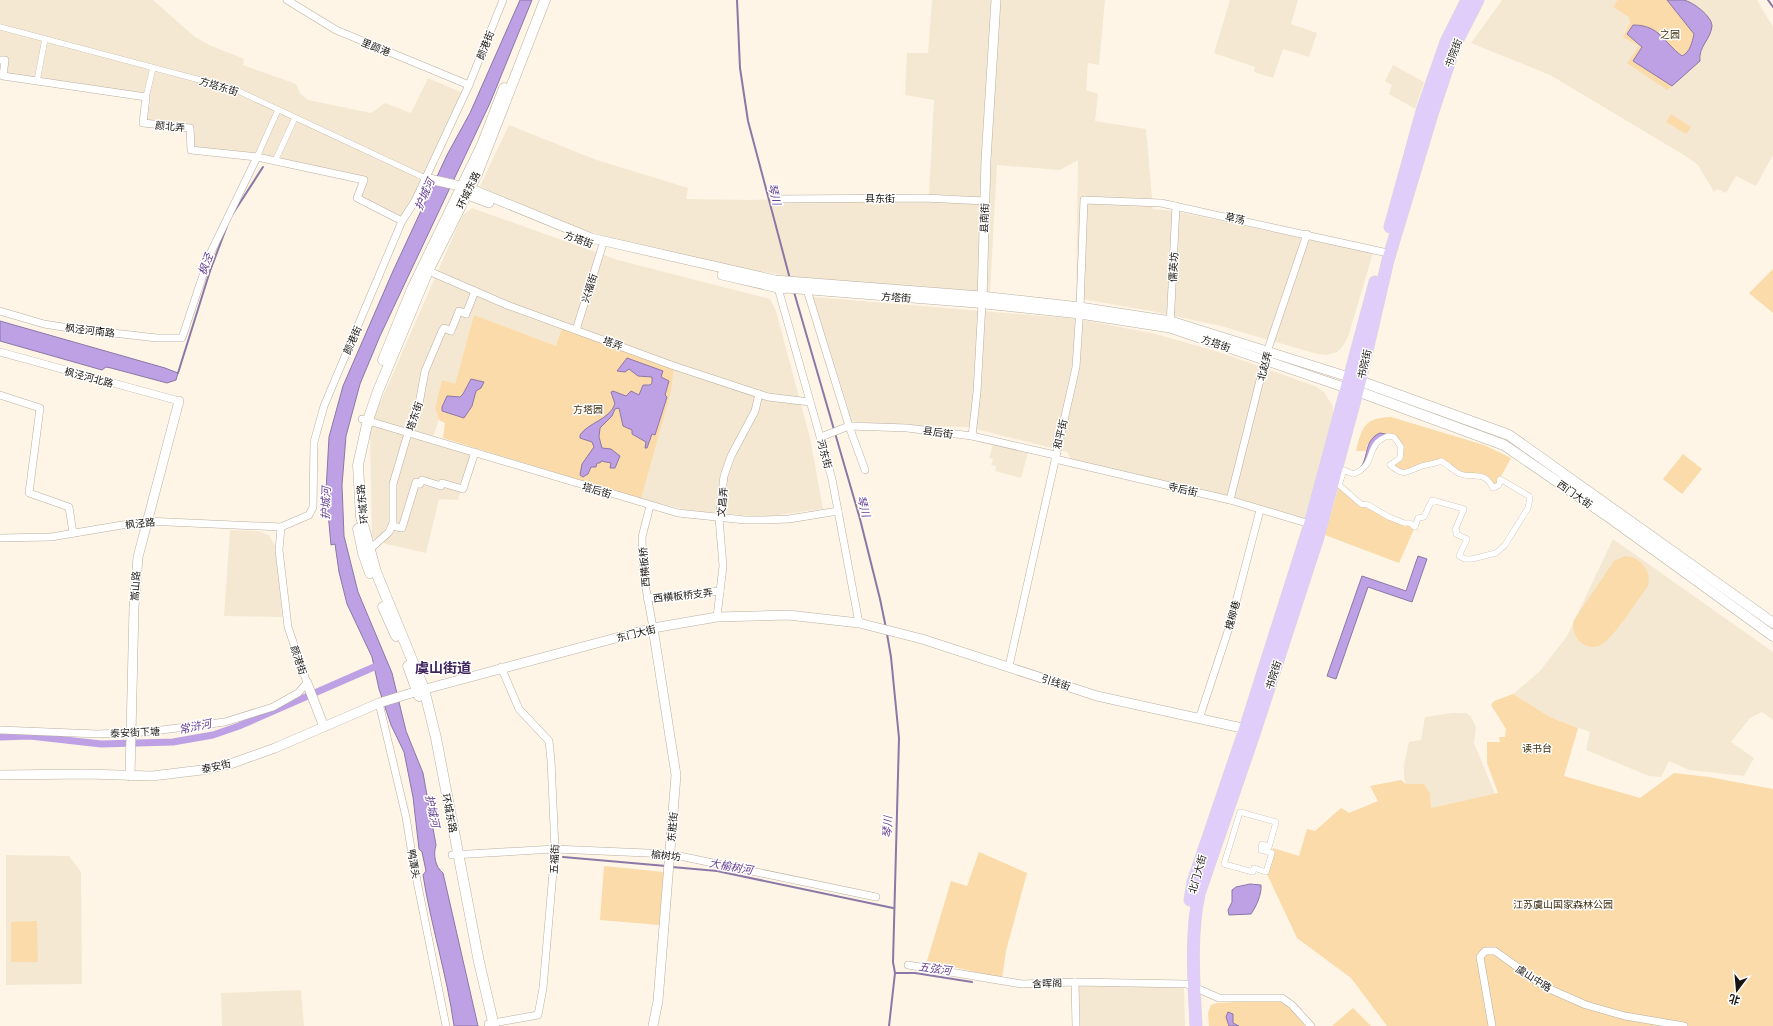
<svg xmlns="http://www.w3.org/2000/svg" width="1773" height="1026" viewBox="0 0 1773 1026" font-family="'Open Sans','Noto Sans SC',sans-serif">
	<style>
		.built { fill: #f5e8d2 }
		.green { fill: #fadba9 }
		.water { fill: #bea1e4; stroke: #8c77a5 }
		.lines { fill: none; stroke-linecap: round; stroke-linejoin: round }
		.stream { stroke: #8c77a5; stroke-width: 2 }
		.canal { stroke: #bea1e4; stroke-width: 7 }
		.pedestrian-casing { stroke: #b8afa1; stroke-width: 6 }
		.minor-casing { stroke: #b8afa1; stroke-width: 8 }
		.tertiary-casing { stroke: #b8afa1; stroke-width: 10 }
		.secondary-casing { stroke: #b8afa1; stroke-width: 11 }
		.primary-casing { stroke: #dadad9; stroke-width: 13 }
		.pedestrian { stroke: #fff; stroke-width: 5.5 }
		.minor { stroke: #fff; stroke-width: 7 }
		.tertiary { stroke: #fff; stroke-width: 9 }
		.secondary { stroke: #fff; stroke-width: 10 }
		.primary { stroke: #e0cdf9; stroke-width: 12 }
		.labels { text-anchor: middle; dominant-baseline: central; stroke-width: 3; stroke-linejoin: round; paint-order: stroke }
		.park-label { font-size: 10px; fill: #3e2d0e; stroke: #fff }
		.street-label { font-size: 10px; fill: #191611; stroke: #fff }
		.water-label { font-size: 11px; font-style: italic; fill: #684192; stroke: #fff }
		.district-label { font-size: 14px; font-weight: bold; fill: #3f235c; stroke: #fff }
	</style>
	<rect width="100%" height="100%" fill="#fef5e6"/>
	<!-- built -->
	<g class="built">
		<polygon points="0,0 153,0 195,37 209,45 244,59 243,65 296,84 300,93 308,100 371,113 385,103 411,113 428,78 465,94 405,224 356,201 364,178 191,149 192,126 146,122 151,99 4,75 0,57"/>
		<polygon points="932,0 1105,0 1099,65 1088,63 1086,90 1098,94 1095,121 1146,129 1153,209 1174,211 1373,253 1348,337 1343,346 1337,352 1327,355 1317,354 1221,326 1151,311 1076,298 1078,160 1060,170 997,165 990,292 836,285 648,251 579,228 517,204 480,186 509,125 594,159 688,188 686,199 751,200 929,194 934,100 905,95 907,53 928,53"/>
		<polygon points="1230,0 1298,0 1291,24 1317,33 1309,57 1283,49 1273,78 1254,72 1255,67 1214,53"/>
		<polygon points="1502,0 1757,0 1773,27 1773,155 1756,186 1736,176 1726,193 1717,189 1714,192 1698,165 1684,155 1550,75 1471,43"/>
		<polygon points="1393,65 1424,82 1415,109 1389,94 1392,85 1385,81"/>
		<polygon points="472,208 618,260 770,299 776,311 810,438 823,509 762,517 687,510 641,499 655,445 563,325 556,346 474,315 455,384 442,381 435,408 439,420 431,443 471,453 458,500 439,499 426,553 386,544 372,538 370,436 373,419 462,216"/>
		<polygon points="813,297 1078,319 1156,334 1222,353 1315,386 1324,392 1329,400 1333,407 1333,416 1303,525 1124,472 1071,459 1067,452 968,427 904,426 850,421 848,407"/>
		<polygon points="993,444 1028,453 1021,478 995,471 996,466 991,465 993,459 989,458"/>
		<polygon points="230,530 258,531 269,535 277,550 282,617 224,616"/>
		<polygon points="1613,539 1773,652 1773,720 1762,712 1750,718 1731,742 1754,758 1744,776 1689,770 1669,761 1661,777 1649,776 1586,750 1590,732 1550,717 1513,694 1540,671 1567,636"/>
		<polygon points="1452,713 1466,713 1471,717 1476,727 1474,743 1495,794 1431,808 1430,794 1418,784 1406,784 1404,777 1404,764 1409,742 1421,740 1425,717"/>
		<polygon points="6,855 69,856 81,872 82,984 6,985"/>
		<polygon points="1121,984 1184,988 1185,1026 1080,1026 1079,985"/>
		<polygon points="301,990 304,1026 222,1026 221,993"/>
	</g>
	<!-- green -->
	<g class="green">
		<polygon points="1618,0 1684,0 1699,9 1711,20 1712,27 1699,55 1700,61 1667,90 1627,63 1639,46 1623,37 1630,23 1629,17 1613,7"/>
		<polygon points="1671,114 1691,127 1686,134 1666,122"/>
		<polygon points="1773,269 1773,313 1749,293"/>
		<polygon points="474,315 556,346 563,325 674,366 671,391 641,499 443,438 445,423 439,420 435,408 442,380 455,384"/>
		<path d="M1391 417 1484 445 1511 458 1495 487 1489 481 1460 473 1441 462 1401 473 1390 465 1402 453 1390 435 1380 433 1367 445 1366 451H1356C1362 427 1364 418 1391 417Z"/>
		<polygon points="1683,454 1702,469 1682,494 1663,479"/>
		<polygon points="1339,485 1359,501 1415,527 1399,563 1325,535"/>
		<path d="M1625 556C1641 557 1652 571 1648 586 1638 599 1613 639 1601 645 1585 653 1569 635 1574 620L1614 561Z"/>
		<polygon points="1513,694 1550,717 1578,728 1564,776 1640,798 1674,773 1709,777 1773,789 1773,1026 1387,1026 1351,978 1297,938 1266,872 1273,848 1299,856 1307,829 1315,831 1341,808 1349,813 1378,801 1370,786 1401,780 1406,784 1424,784 1430,794 1431,808 1498,793 1487,763 1487,742 1500,742 1499,737 1505,737 1506,729 1491,705 1494,701"/>
		<polygon points="979,852 1027,873 1006,951 1002,978 927,961 951,881 967,886"/>
		<polygon points="604,866 664,872 659,925 600,920"/>
		<polygon points="37,921 38,962 11,962 11,922"/>
		<path d="M1277 1000C1290 1003 1297 1016 1305 1026H1239L1233 1023V1018L1226 1017 1229 1026H1209L1208 1013 1211 1005 1217 1003Z"/>
		<polygon points="1353,1008 1371,1026 1332,1026"/>
	</g>
	<!-- water -->
	<g class="water">
		<path d="M520 0H532L490 103 380 336 360 384 346 436 342 485 344 536 358 592 392 673 406 731 423 773 436 845C433 854 435 867 443 873L478 1026H454C447 975 431 926 423 875L426 871 422 852 419 849 413 797 404 752 391 725 379 689 372 657 347 604 339 572 335 544 331 545 326 491 329 437 343 386 393 271 447 155 470 113Z"/>
		<path d="M1667 0C1672 0 1678 0 1683 0 1692 1 1712 16 1712 26 1711 39 1698 47 1700 61L1672 86 1633 61 1642 47 1627 34 1633 25C1660 25 1663 42 1682 56 1690 52 1692 43 1694 34Z"/>
		<polygon points="0,321 165,368 178,373 176,380 167,383 111,368 106,367 102,370 0,341"/>
		<path d="M627 358 663 371 661 377 669 381 665 395 667 397 655 435 652 434 647 448H645L646 442 632 434V430L623 426 619 408 615 409 612 416 600 428 599 437 602 448 611 449 620 456 615 468H610L611 463 601 461 600 463H597L596 467H591L588 474 583 477 580 475 582 464 594 447 592 442 580 438V435C589 422 609 420 615 404L611 392 613 391 626 396 631 391 639 395 643 385H650L652 383V377L638 376 629 369 625 372 617 371Z"/>
		<polygon points="471,379 484,382 481,388 476,391 472,406 464,418 442,411 442,407 447,396 460,397 463,394"/>
		<path d="M1380 433 1390 435 1383 437 1370 459 1361 467C1369 455 1364 440 1380 433Z"/>
		<polygon points="1418,556 1427,559 1412,602 1368,587 1336,679 1327,676 1362,576 1406,591"/>
		<path d="M1250 884 1261 885C1262 894 1256 907 1251 914L1229 915 1228 910 1232 902V890L1236 887Z"/>
		<polygon points="1228,1012 1233,1014 1233,1023 1239,1026 1229,1026 1226,1017"/>
	</g>
	<g class="lines">
		<!-- stream -->
		<g class="stream">
			<polyline points="737,0 740,68 748,121 790,279"/>
			<polyline points="1768,0 1773,7"/>
			<polyline points="232,215 263,167"/>
			<polyline points="794,292 860,519 880,599 886,628"/>
			<polyline points="178,373 210,271 227,226"/>
			<polyline points="887,634 891,657 899,738 893,962 895,973 889,1026"/>
			<polyline points="563,857 666,866"/>
			<polyline points="672,867 717,871 893,908"/>
			<polyline points="895,973 915,973 972,982"/>
		</g>
		<!-- canal -->
		<polyline class="canal" points="0,737 30,736 101,744 173,742 213,735 239,726 381,664"/>
		<!-- pedestrian casing -->
		<g class="pedestrian-casing">
			<g id="pedestrian">
				<polyline points="0,27 234,89 425,178"/>
				<polyline points="37,81 45,39"/>
				<polyline points="146,97 153,68"/>
				<polyline points="257,157 278,110"/>
				<polyline points="275,161 295,118"/>
				<path d="M1388 436 1394 437 1401 447 1400 458 1390 465C1405 478 1407 471 1422 466 1428 464 1435 464 1441 461 1448 465 1454 471 1460 474 1475 479 1484 470 1493 488L1499 485 1500 479 1529 496 1530 498 1528 508 1505 545 1496 553 1472 559H1465L1459 556 1467 539 1456 534 1457 531 1455 530 1464 509 1432 500 1424 517 1418 518 1415 527 1410 523H1404L1389 517 1368 505 1361 504 1339 485 1344 470 1353 474C1378 465 1364 444 1388 436Z"/>
				<polygon points="1240,812 1276,822 1269,847 1262,844 1261,850 1272,853 1266,872 1254,868 1253,872 1224,864"/>
			</g>
		</g>
		<!-- minor casing -->
		<g class="minor-casing">
			<g id="minor">
				<polyline points="287,0 336,30 469,85"/>
				<polyline points="0,60 5,60 3,76 146,97 143,123 190,128 191,150 257,157 364,180 357,198 402,221"/>
				<polyline points="776,199 924,198 985,201"/>
				<polyline points="424,269 507,305 674,366 768,397 810,402"/>
				<polyline points="778,288 832,479 859,623"/>
				<polyline points="807,290 849,426 865,470"/>
				<polyline points="0,311 44,324 69,328 157,338 182,338 210,254 257,157"/>
				<polyline points="1170,326 1176,206"/>
				<polyline points="576,330 602,247"/>
				<polyline points="0,352 179,401"/>
				<polyline points="0,395 40,408 29,493 69,507 73,533"/>
				<polyline points="362,419 678,513 745,520 764,520 789,519 838,511"/>
				<polyline points="972,436 977,392 982,303"/>
				<polyline points="821,437 849,426 907,428 972,436 1055,455"/>
				<polyline points="1055,459 1230,500 1310,524"/>
				<polyline points="1230,500 1267,352 1307,234"/>
				<polyline points="650,506 642,537 643,572 653,628"/>
				<polyline points="392,526 402,528 416,482 420,484 422,480 441,486 442,483 463,489 475,452"/>
				<polyline points="0,538 51,537 146,521 281,527"/>
				<polyline points="368,551 389,532 393,523 393,484 408,433 419,404 425,371 442,331 444,328 451,331 459,311 466,314 475,291"/>
				<polyline points="647,598 720,591"/>
				<polyline points="717,617 723,566 719,518 724,476 731,456 755,411 759,394"/>
				<polyline points="1009,666 1076,367 1080,307 1084,200 1161,203 1383,252"/>
				<polyline points="379,703 406,817 413,861 446,1026"/>
				<polyline points="1199,719 1230,625 1260,510"/>
				<polyline points="0,730 98,734 146,732 225,722 273,707 298,693 307,683 288,627 279,550 281,527 309,515 313,507 314,442 324,406 402,221 415,201 469,85 503,0"/>
				<polyline points="452,855 555,849 670,854 876,897"/>
				<polyline points="908,965 1022,984 1075,982 1187,984 1219,998 1282,998 1292,1005 1311,1026"/>
				<polyline points="1075,982 1076,1026"/>
				<polyline points="488,1024 538,1015 543,988 555,849 551,760 549,741 519,709 501,667"/>
				<polyline points="1492,1026 1480,957 1485,951 1495,951 1545,987 1586,1005 1625,1016 1684,1026"/>
			</g>
		</g>
		<!-- tertiary casing -->
		<g class="tertiary-casing">
			<g id="tertiary">
				<polyline points="425,178 469,188 591,238 775,280 981,296 1080,307 1171,321 1355,379"/>
				<polyline points="460,192 489,203"/>
				<polyline points="722,275 778,288"/>
				<polyline points="785,288 976,303 1080,314 1170,328 1352,390"/>
				<polyline points="982,300 986,160 996,0"/>
				<polyline points="653,628 676,775 658,1001 653,1026"/>
				<polyline points="307,683 324,727"/>
				<polyline points="0,775 87,774 152,776 202,770 233,763 275,748 379,703 418,691 653,628 717,617 788,615 859,623 922,639 1097,696 1251,730"/>
				<polyline points="130,776 134,607 138,557 179,401"/>
			</g>
		</g>
		<!-- secondary casing -->
		<g class="secondary-casing">
			<g id="secondary">
				<polyline points="778,288 785,288"/>
				<polyline points="383,360 412,289 482,145 504,88"/>
				<polyline points="1360,381 1509,435 1773,623"/>
				<polyline points="1357,391 1504,445 1613,520 1773,636"/>
				<polyline points="358,529 363,553 370,573"/>
				<polyline points="383,607 396,636"/>
				<polyline points="408,666 419,696"/>
				<polyline points="494,1026 479,962 436,738 424,689 376,572 361,517 358,465 368,420 378,391 428,271 477,174 545,0"/>
			</g>
		</g>
		<!-- primary casing -->
		<g class="primary-casing">
			<g id="primary">
				<polyline points="1390,227 1422,111 1446,42 1467,0"/>
				<polyline points="1190,900 1193,882 1245,729 1310,524 1375,282"/>
				<path d="M1196 1026C1194 983 1190 936 1199 894L1255 731 1318 537 1360 381 1388 260 1432 114 1455 45 1478 0"/>
			</g>
		</g>
		<!-- pedestrian -->
		<use href="#pedestrian" class="pedestrian"/>
		<!-- minor -->
		<use href="#minor" class="minor"/>
		<!-- tertiary -->
		<use href="#tertiary" class="tertiary"/>
		<!-- secondary -->
		<use href="#secondary" class="secondary"/>
		<!-- primary -->
		<use href="#primary" class="primary"/>
	</g>
	<g class="labels">
		<!-- park labels -->
		<g class="park-label">
			<text x="1670" y="34">之园</text>
			<text x="588" y="409">方塔园</text>
			<text x="1537" y="748">读书台</text>
			<text x="1563" y="904">江苏虞山国家森林公园</text>
		</g>
		<!-- street labels -->
		<g class="street-label">
			<text transform="translate(485 45) rotate(-68)">颜港街</text>
			<text transform="translate(376 47) rotate(22)">里颜港</text>
			<text transform="translate(1453 53) rotate(-69)">书院街</text>
			<text transform="translate(219 86) rotate(17)">方塔东街</text>
			<text transform="translate(170 126) rotate(5)">颜北弄</text>
			<text transform="translate(468 190) rotate(-64)">环城东路</text>
			<text x="880" y="198">县东街</text>
			<text transform="translate(984 218) rotate(-88)">县南街</text>
			<text transform="translate(1235 218) rotate(12)">草荡</text>
			<text transform="translate(579 239) rotate(20)">方塔街</text>
			<text transform="translate(1173 267) rotate(-87)">儒英坊</text>
			<text transform="translate(589 288) rotate(-72)">兴福街</text>
			<text transform="translate(896 297) rotate(4)">方塔街</text>
			<text transform="translate(90 330) rotate(7)">枫泾河南路</text>
			<text transform="translate(352 340) rotate(-67)">颜港街</text>
			<text transform="translate(613 343) rotate(20)">塔弄</text>
			<text transform="translate(1216 343) rotate(19)">方塔街</text>
			<text transform="translate(1364 364) rotate(-77)">书院街</text>
			<text transform="translate(1264 366) rotate(-75)">北赵弄</text>
			<text transform="translate(89 377) rotate(15)">枫泾河北路</text>
			<text transform="translate(414 416) rotate(-71)">塔东街</text>
			<text transform="translate(938 432) rotate(8)">县后街</text>
			<text transform="translate(1060 434) rotate(-77)">和平街</text>
			<text transform="translate(825 454) rotate(75)">河东街</text>
			<text transform="translate(1183 489) rotate(13)">寺后街</text>
			<text transform="translate(597 490) rotate(17)">塔后街</text>
			<text transform="translate(1575 494) rotate(35)">西门大街</text>
			<text transform="translate(722 502) rotate(-84)">文昌弄</text>
			<text transform="translate(362 504) rotate(-96)">环城东路</text>
			<text transform="translate(140 523) rotate(-6)">枫泾路</text>
			<text transform="translate(644 567) rotate(-94)">西横板桥</text>
			<text transform="translate(135 586) rotate(-86)">嵩山路</text>
			<text transform="translate(683 595) rotate(-6)">西横板桥支弄</text>
			<text transform="translate(1232 615) rotate(-74)">槐柳巷</text>
			<text transform="translate(636 633) rotate(-14)">东门大街</text>
			<text transform="translate(299 660) rotate(72)">颜港街</text>
			<text transform="translate(1273 675) rotate(-72)">书院街</text>
			<text transform="translate(1056 682) rotate(18)">引线街</text>
			<text transform="translate(135 732) rotate(-3)">泰安街下塘</text>
			<text transform="translate(216 766) rotate(-12)">泰安街</text>
			<text transform="translate(450 813) rotate(79)">环城东路</text>
			<text transform="translate(672 827) rotate(-85)">东胜街</text>
			<text transform="translate(666 855) rotate(6)">榆树坊</text>
			<text transform="translate(554 859) rotate(-87)">五福街</text>
			<text transform="translate(414 864) rotate(80)">鸭潭头</text>
			<text transform="translate(1197 874) rotate(-74)">北门大街</text>
			<text transform="translate(1534 978) rotate(32)">虞山中路</text>
			<text transform="translate(1047 983) rotate(-2)">含晖阁</text>
		</g>
		<!-- water labels -->
		<g class="water-label">
			<text transform="translate(424 194) rotate(-66)">护城河</text>
			<text transform="translate(775 194) rotate(76)">琴川</text>
			<text transform="translate(205 264) rotate(-70)">枫泾</text>
			<text transform="translate(325 503) rotate(-88)">护城河</text>
			<text transform="translate(864 506) rotate(74)">琴川</text>
			<text transform="translate(195 726) rotate(-12)">常浒河</text>
			<text transform="translate(433 811) rotate(78)">护城河</text>
			<text transform="translate(887 827) rotate(-88)">琴川</text>
			<text transform="translate(731 866) rotate(10)">大榆树河</text>
			<text transform="translate(935 968) rotate(8)">五弦河</text>
		</g>
		<!-- district labels -->
		<g class="district-label">
			<text x="443" y="667">虞山街道</text>
		</g>
	</g>
	<!-- north arrow -->
	<g transform="translate(1737 990) rotate(196)" stroke="#ffffff" stroke-width="3" paint-order="stroke">
	<path d="M0-3L7 15L0 10L-7 15Z" fill="#191611"/>
	<text y="-6" font-size="11" font-weight="bold" text-anchor="middle" fill="#191611">北</text>
	</g>
</svg>
